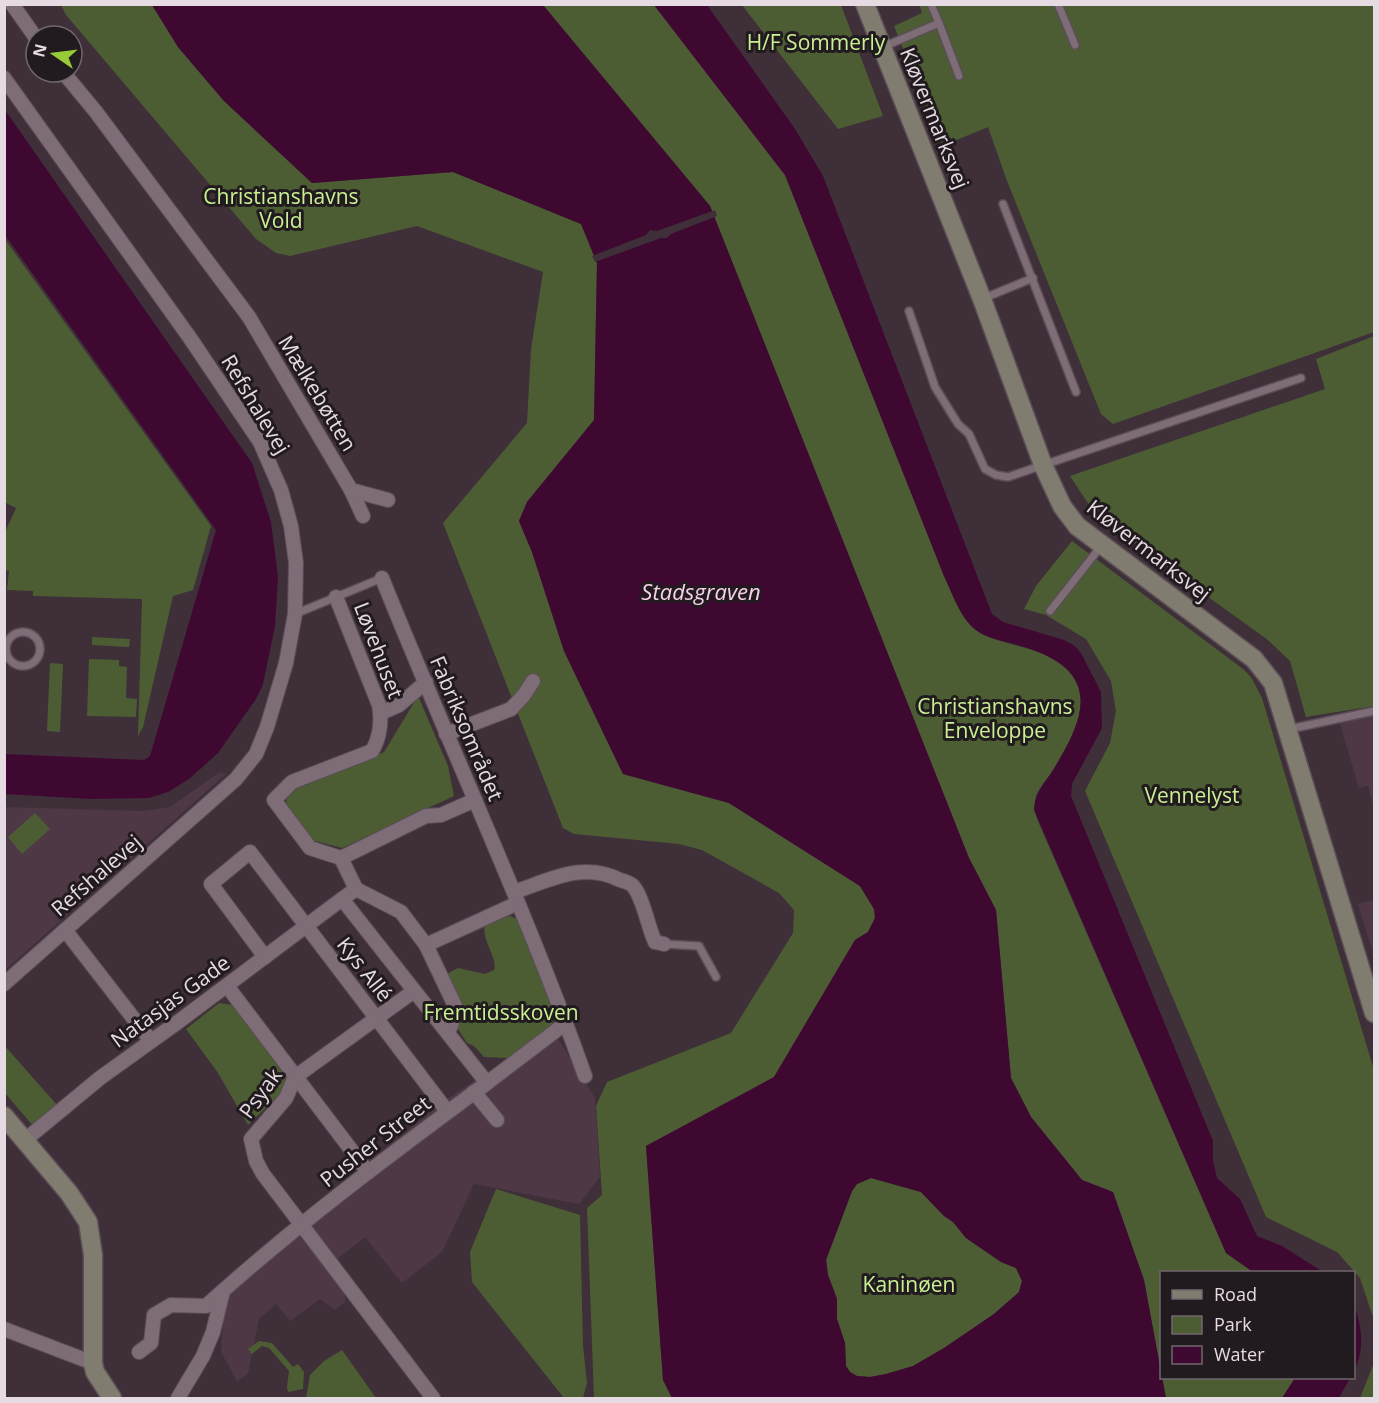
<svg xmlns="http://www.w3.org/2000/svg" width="1379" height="1403" viewBox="0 0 1379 1403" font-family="'Open Sans',sans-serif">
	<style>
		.built { fill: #4e3846 }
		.green { fill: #4c5d34 }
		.water { fill: #3f0831; fill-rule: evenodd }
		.pier { fill: #3f2f39 }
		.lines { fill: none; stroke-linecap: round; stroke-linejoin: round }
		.lane-casing { stroke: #5b4e56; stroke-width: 10 }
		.street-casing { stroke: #5b4e56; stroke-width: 16 }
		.secondary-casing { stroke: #5b4e56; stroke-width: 21 }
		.lane { stroke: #7e6c77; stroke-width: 7 }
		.street { stroke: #7e6c77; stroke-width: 14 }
		.secondary { stroke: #807c70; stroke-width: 18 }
		.labels { text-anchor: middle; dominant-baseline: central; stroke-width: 6; stroke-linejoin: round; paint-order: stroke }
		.park-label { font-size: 21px; fill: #c9f093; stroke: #211a1e }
		.street-label { font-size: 21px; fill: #e6dbe2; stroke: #211a1e }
		.water-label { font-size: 22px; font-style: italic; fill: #f6d1e7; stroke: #211a1e }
	</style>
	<rect width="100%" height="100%" fill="#3f2f39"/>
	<!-- built -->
	<g class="built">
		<polygon points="1374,715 1374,808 1368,786 1359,788 1340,724"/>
		<polygon points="220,772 226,774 5,970 5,807 143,811 170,807"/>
		<polygon points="1374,900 1374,957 1358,904"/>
		<polygon points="552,1029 595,1098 600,1177 579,1204 474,1184 442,1252 402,1283 365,1237 336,1260 346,1301 335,1310 320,1299 290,1321 276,1304 259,1319 248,1374 237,1381 221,1352 226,1277 444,1101"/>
	</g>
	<!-- green -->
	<g class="green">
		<polygon points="919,4 1374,5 1374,332 1113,424 1101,414 1007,181 988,127 942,146 894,26 922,13"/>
		<polygon points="61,5 152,5 178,47 224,101 312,183 453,172 581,224 597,263 594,420 527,502 519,521 532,552 564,651 623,774 729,803 860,886 874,909 875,918 868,932 855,940 774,1077 646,1146 663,1380 672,1398 594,1398 587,1208 602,1195 596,1106 607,1082 731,1033 793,933 794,910 779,893 702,850 679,844 574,834 563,828 443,523 527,423 531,349 543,272 417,226 290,256 276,253 256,239 66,15"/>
		<path d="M543 5H654L785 175 944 576C953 594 960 619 977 631 1006 651 1075 645 1081 693 1084 719 1066 748 1054 769 1048 778 1039 787 1036 796 1034 804 1035 811 1037 819L1226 1253 1253 1272H1162L1161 1374 1144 1280 1113 1192 1082 1180 1031 1117 1011 1078 996 910 969 858 710 206Z"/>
		<polygon points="742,5 841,5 883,116 838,129"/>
		<polygon points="4,238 211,526 193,590 173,596 143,727 138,736 142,599 33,596 33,591 7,590 9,571 5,570 5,529 6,530 16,508 4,502"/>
		<polygon points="1374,336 1374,706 1306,717 1290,661 1268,640 1097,517 1070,476 1325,389 1316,359"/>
		<polygon points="1072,541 1243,669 1251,677 1262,698 1374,1070 1374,1320 1360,1278 1337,1252 1266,1217 1085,791 1110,743 1116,711 1111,681 1086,639 1046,615 1024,609 1036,586"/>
		<polygon points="92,637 130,639 129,647 92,645"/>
		<polygon points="89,659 119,660 119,666 127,667 126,698 137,699 136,717 87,716"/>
		<polygon points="50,663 63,664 60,732 47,731"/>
		<polygon points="419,698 448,766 454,796 342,848 311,840 286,805 287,793 384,752 415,701"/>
		<polygon points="35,813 50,829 22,854 8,837"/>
		<path d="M510 916 517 919 554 1012 552 1026 509 1058 484 1057 474 1046 467 1043 458 1029 443 976 458 968 485 974 494 970C498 957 481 941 485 924Z"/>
		<polygon points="219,1003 234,1005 286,1077 284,1091 248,1125 218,1073 186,1029"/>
		<polygon points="4,1045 58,1106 34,1127 5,1093"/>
		<polygon points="871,1178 921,1192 944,1216 953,1222 966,1238 1001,1262 1016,1268 1022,1281 1019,1292 994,1314 944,1348 913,1366 886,1374 870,1377 857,1376 850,1372 846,1366 845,1343 837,1319 837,1299 828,1275 826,1260 852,1191 857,1184"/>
		<polygon points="496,1189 580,1215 583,1346 587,1383 583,1398 564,1398 472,1282 470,1252"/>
		<polygon points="259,1341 272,1343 293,1367 298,1364 304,1372 303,1389 288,1392 287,1387 289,1371 269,1348 262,1346 252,1354 248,1349"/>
		<polygon points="342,1350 376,1398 306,1398 310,1375 324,1361"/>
		<polygon points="1374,1363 1374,1398 1360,1398"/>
		<polygon points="1162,1378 1295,1378 1282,1398 1166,1398"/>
	</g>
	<!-- water -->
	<g class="water">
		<path d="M152 5H543L710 206 969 858 996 910 1011 1078 1031 1117 1082 1180 1113 1192 1144 1280 1166 1398H672L663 1380 646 1146 774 1077 855 940 868 932 875 918 874 909 860 886 729 803 623 774 564 651 532 552 519 521 527 502 594 420 597 263 581 224 453 172 312 183 224 101 178 47ZM871 1178 921 1192 944 1216 953 1222 966 1238 1001 1262 1016 1268 1022 1281 1019 1292 994 1314 944 1348 913 1366 886 1374 870 1377 857 1376 850 1372 846 1366 845 1343 837 1319V1299L828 1275 826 1260 852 1191 857 1184Z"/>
		<path d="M654 5H707L795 129 823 176 992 614 1003 622 1064 640 1075 646 1081 653 1101 692 1102 728 1072 784 1071 796 1213 1141V1161L1217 1178 1240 1199 1257 1236 1282 1246 1323 1272H1253L1226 1253 1034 810C1034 794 1045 783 1053 770 1084 720 1102 675 1033 650 1019 644 1003 642 989 637 963 628 955 599 944 576L785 175Z"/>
		<polygon points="5,110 252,463 271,522 278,577 275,626 263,684 256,699 218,753 189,779 168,792 149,798 91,799 5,794 5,754 144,760 150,756 216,530 5,235"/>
		<path d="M1354 1305C1362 1327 1365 1349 1354 1371Z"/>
		<polygon points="1295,1378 1350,1378 1339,1398 1282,1398"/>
	</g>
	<!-- pier -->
	<polygon class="pier" points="715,210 717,216 671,234 667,238 661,238 595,262 592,256 646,235 650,230 657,231"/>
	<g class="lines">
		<!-- lane casing -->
		<g class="lane-casing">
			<g id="lane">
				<polyline points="1058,4 1075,45"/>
				<polyline points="939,23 959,76"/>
				<polyline points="883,47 939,23 931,4"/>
				<polyline points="1003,204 1076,392"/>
				<polyline points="982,299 1033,278"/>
				<polyline points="909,311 935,387 958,424 969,434 985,469 996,475 1008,477 1301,378"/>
				<polyline points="1050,611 1102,545"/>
				<polyline points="295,614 382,578"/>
				<circle cx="23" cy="649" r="17"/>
				<polyline points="1290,729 1374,711"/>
				<polyline points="664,944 699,946 716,977"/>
			</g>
		</g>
		<!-- street casing -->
		<g class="street-casing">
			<g id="street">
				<polyline points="12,4 36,38"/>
				<polyline points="63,72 96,112 249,317 351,490 363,516"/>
				<polyline points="4,78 190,338 260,442 281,490 291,526 296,563 295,614 286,663 267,727 256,754 236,779 4,984"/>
				<polyline points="351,490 388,500"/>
				<path d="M382 578C449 745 525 907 585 1076"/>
				<polyline points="381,713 399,705 426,682"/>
				<polyline points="446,734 511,709 524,695 533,681"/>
				<polyline points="341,858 426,816 441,815 475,800"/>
				<polyline points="356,889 401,912 426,945 457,1010 448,1033"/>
				<path d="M514 892C550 880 583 861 620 880 624 881 630 883 633 886 643 897 648 927 655 942L664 944"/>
				<polyline points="65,930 151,1041"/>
				<polyline points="426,945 518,903"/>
				<polyline points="265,957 211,884 250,852 447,1111"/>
				<polyline points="227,986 368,1172"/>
				<polyline points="414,991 295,1077 286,1098 251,1139 256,1161 263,1174 433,1398"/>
				<polyline points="487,1083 566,1023"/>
				<polyline points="474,1092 497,1120"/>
				<polyline points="25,1140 100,1078 178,1022 342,899"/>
				<polyline points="4,1329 93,1363"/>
				<path d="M139 1352 151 1343 154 1315 171 1305 206 1306C294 1226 391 1154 487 1083L342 899 356 889 341 858 310 848 274 800 292 782 372 751C380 738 382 720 379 705L336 597"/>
				<polyline points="178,1398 203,1356 213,1332 223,1291"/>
			</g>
		</g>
		<!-- secondary casing -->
		<g class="secondary-casing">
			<g id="secondary">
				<polyline points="865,4 982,299 1043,465 1062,506 1077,526 1254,659 1273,683 1374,1013"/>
				<polyline points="4,1116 69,1193 88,1222 93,1255 93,1363 95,1372 112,1398"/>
			</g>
		</g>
		<!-- lane -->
		<use href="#lane" class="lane"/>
		<!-- street -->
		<use href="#street" class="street"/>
		<!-- secondary -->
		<use href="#secondary" class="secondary"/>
	</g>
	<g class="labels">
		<!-- park labels -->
		<g class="park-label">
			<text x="816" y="42">H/F Sommerly</text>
			<text x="281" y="196">Christianshavns<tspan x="281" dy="24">Vold</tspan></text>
			<text x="995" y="706">Christianshavns<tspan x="995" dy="24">Enveloppe</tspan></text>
			<text x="1192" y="795">Vennelyst</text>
			<text x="501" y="1012">Fremtidsskoven</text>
			<text x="909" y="1284">Kaninøen</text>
		</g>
		<!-- street labels -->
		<g class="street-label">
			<text transform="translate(935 118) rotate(68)">Kløvermarksvej</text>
			<text transform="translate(318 393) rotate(59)">Mælkebøtten</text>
			<text transform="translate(256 404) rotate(59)">Refshalevej</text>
			<text transform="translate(1149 550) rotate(38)">Kløvermarksvej</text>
			<text transform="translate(379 650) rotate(69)">Løvehuset</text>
			<text transform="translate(467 728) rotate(67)">Fabriksområdet</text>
			<text transform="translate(96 875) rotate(-41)">Refshalevej</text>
			<text transform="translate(365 969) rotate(52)">Kys Allé</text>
			<text transform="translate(170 1001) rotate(-36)">Natasjas Gade</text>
			<text transform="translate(260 1093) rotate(-54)">Psyak</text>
			<text transform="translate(375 1141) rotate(-38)">Pusher Street</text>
		</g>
		<!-- water labels -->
		<g class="water-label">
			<text x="701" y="591">Stadsgraven</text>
		</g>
	</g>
	<!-- border -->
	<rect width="1379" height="1403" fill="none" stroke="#e6dbe2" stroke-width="12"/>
	<!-- legend -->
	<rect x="1160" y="1271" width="195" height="108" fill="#211a1e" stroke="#70676c" stroke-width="1.5"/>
	<rect x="1172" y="1290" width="30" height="9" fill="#807c70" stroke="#70676c" stroke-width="1.5"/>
	<text x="1214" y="1301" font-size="18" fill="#e6dbe2">Road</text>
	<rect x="1172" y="1316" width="30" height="18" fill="#4c5d34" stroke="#70676c" stroke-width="1.5"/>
	<text x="1214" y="1331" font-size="18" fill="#e6dbe2">Park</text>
	<rect x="1172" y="1346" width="30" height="18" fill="#3f0831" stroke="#70676c" stroke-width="1.5"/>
	<text x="1214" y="1361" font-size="18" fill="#e6dbe2">Water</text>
	<!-- north arrow -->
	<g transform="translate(54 54) rotate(284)"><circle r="28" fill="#211a1e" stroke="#70676c" stroke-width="1.5"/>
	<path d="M0-4.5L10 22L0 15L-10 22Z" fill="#98cb38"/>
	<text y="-9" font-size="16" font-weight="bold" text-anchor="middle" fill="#e6dbe2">N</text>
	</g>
</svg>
